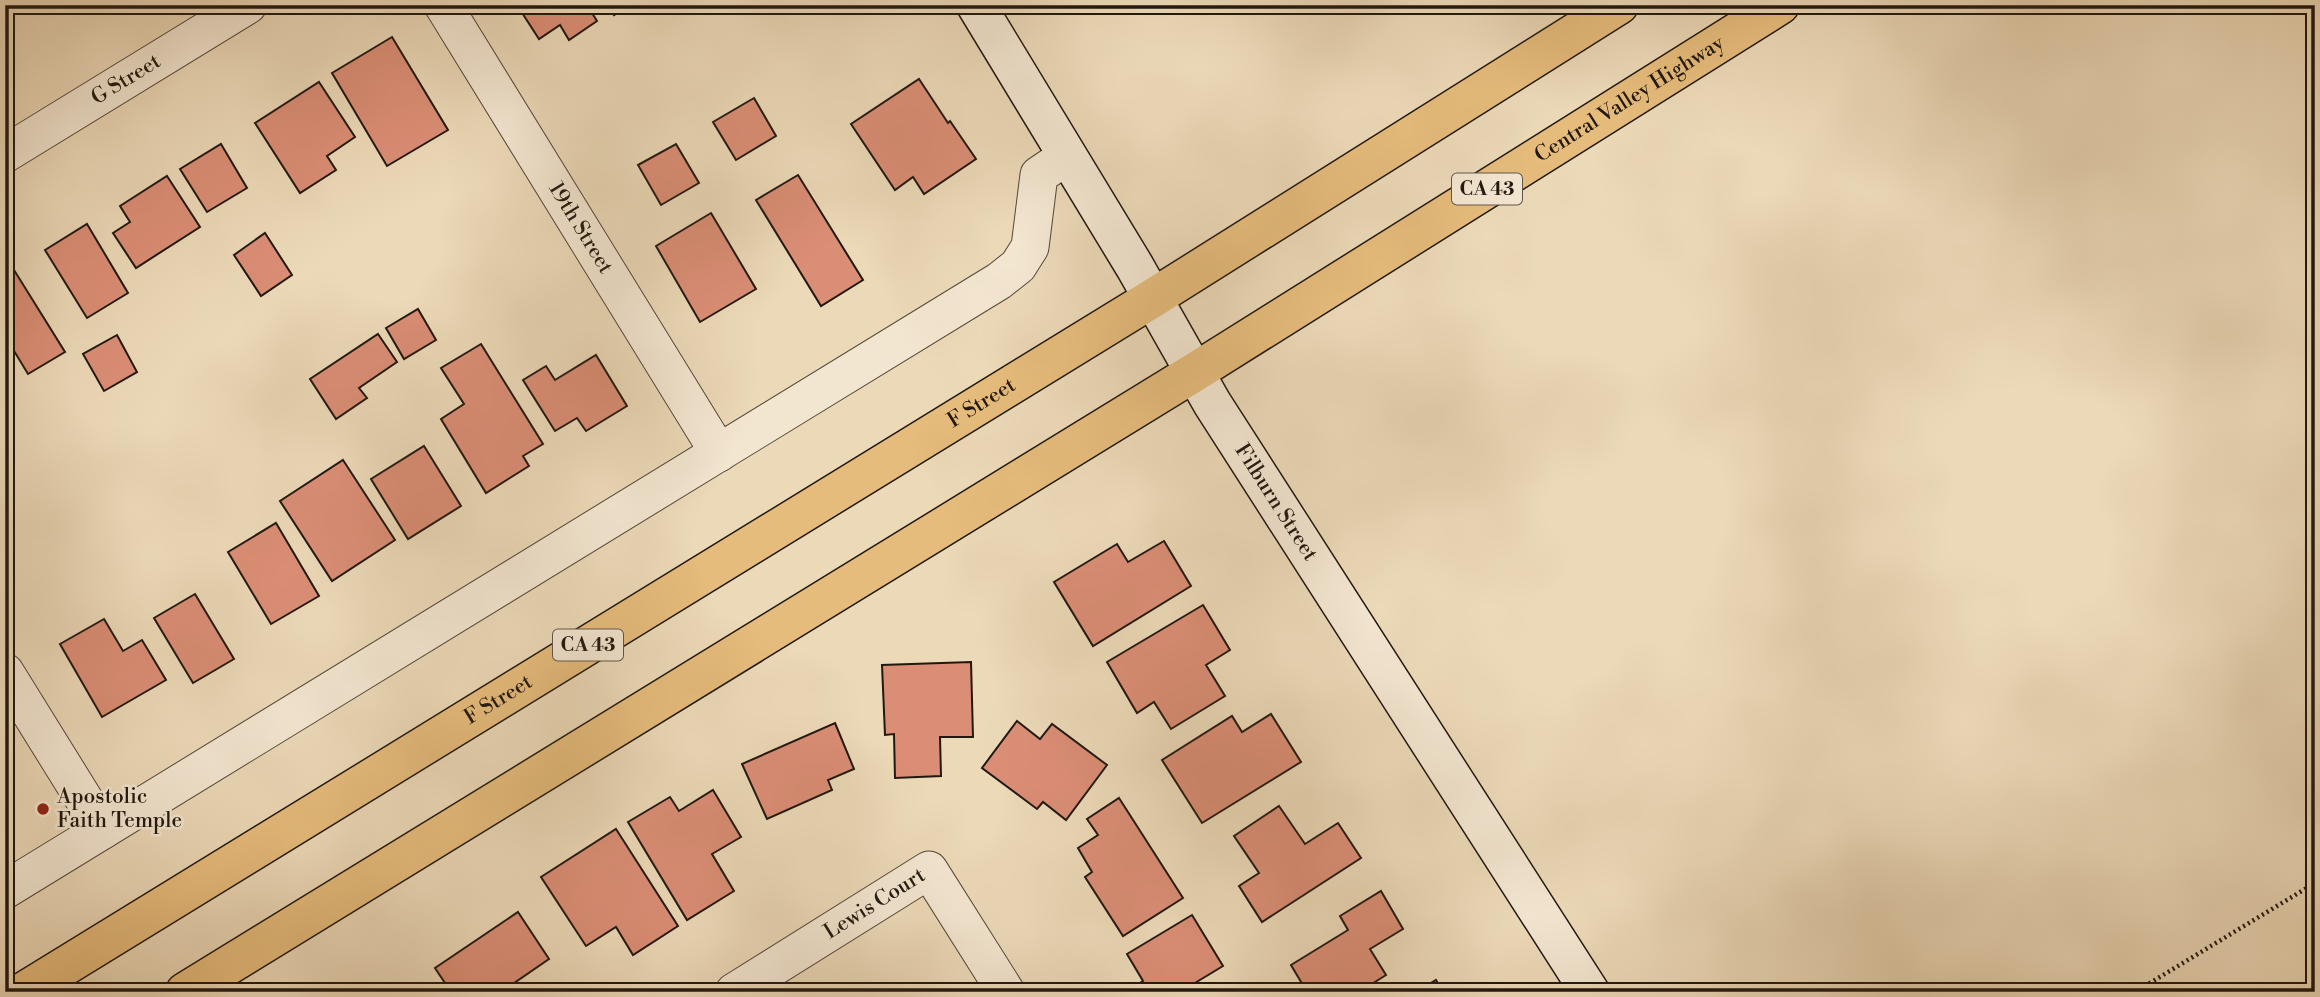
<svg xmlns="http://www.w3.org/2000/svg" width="2320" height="997" viewBox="0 0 2320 997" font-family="'Libre Bodoni',serif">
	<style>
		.building { fill: #db8e76; stroke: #211810; stroke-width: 2 }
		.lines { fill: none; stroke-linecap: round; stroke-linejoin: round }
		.street-casing { stroke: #54483a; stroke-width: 39 }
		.secondary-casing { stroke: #211810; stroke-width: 41 }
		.primary-casing { stroke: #211810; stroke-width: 41 }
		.path { stroke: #211810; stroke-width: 4.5; stroke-dasharray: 2 3.5; stroke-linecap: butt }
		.street { stroke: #f3e6d1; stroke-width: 37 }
		.secondary { stroke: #f3e6d1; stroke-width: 38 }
		.primary { stroke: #e6bc7c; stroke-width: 38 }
		.poi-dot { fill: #8f2418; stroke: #f3e6d1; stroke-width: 2.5 }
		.labels { text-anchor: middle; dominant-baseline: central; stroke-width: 5; stroke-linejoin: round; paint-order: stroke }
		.shield { fill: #f3e6d1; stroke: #60564a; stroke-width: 2 }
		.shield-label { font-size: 19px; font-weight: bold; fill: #211810 }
		.street-label { font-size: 21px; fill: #211810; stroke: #f3e6d1 }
		.poi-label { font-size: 21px; fill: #211810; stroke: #f3e6d1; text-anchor: start }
	</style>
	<rect width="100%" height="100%" fill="#ecd9b8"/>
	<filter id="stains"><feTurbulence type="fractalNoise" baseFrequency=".00286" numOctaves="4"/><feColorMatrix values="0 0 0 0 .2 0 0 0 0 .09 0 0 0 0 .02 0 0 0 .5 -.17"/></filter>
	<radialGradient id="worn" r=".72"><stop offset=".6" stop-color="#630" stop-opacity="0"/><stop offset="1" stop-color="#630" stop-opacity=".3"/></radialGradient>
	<!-- building -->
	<g class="building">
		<polygon points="517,5 587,5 597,21 569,40 560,25 539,39"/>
		<polygon points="608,5 630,5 614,15"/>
		<polygon points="392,37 448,130 387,166 332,73"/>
		<polygon points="919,79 948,123 950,121 976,159 924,194 913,177 895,190 851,124"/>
		<polygon points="319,82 355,137 327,156 336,170 300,193 255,123"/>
		<polygon points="754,98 776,136 736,160 713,122"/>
		<polygon points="221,144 247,188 207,212 180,169"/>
		<polygon points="676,144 699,183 661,205 638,165"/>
		<polygon points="798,175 863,280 821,306 756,200"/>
		<polygon points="167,176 200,227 136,268 113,233 130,222 120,206"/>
		<polygon points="711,213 756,289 700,322 656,246"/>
		<polygon points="87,224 128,293 87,318 45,250"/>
		<polygon points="265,233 292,275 261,296 234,255"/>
		<polygon points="14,270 65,352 28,374 5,336 5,275"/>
		<polygon points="418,309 436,340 404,359 386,328"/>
		<polygon points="378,334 397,362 359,388 367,398 336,419 310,379"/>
		<polygon points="117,335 137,372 104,391 83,354"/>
		<polygon points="481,344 543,444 523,456 529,466 486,493 441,419 464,404 441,368"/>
		<polygon points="596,355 627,406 586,431 577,418 555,431 523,380 546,366 555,380"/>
		<polygon points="424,446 461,506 408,539 371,479"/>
		<polygon points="343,460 395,540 332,581 280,501"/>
		<polygon points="276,523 319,596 271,624 228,552"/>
		<polygon points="1164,541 1191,586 1093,646 1054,582 1117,544 1128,562"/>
		<polygon points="195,594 234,659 193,683 154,618"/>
		<polygon points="1203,605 1230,650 1206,665 1225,696 1171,729 1154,702 1137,713 1107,662"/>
		<polygon points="104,619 123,651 142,640 166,680 102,717 60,644"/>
		<polygon points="971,662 973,737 940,737 941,776 895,778 894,734 885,735 882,665"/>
		<polygon points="1271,714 1301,762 1202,823 1162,760 1232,716 1242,732"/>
		<polygon points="1017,721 1040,739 1052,724 1107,765 1066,820 1043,802 1037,809 982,768"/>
		<polygon points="835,723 854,769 828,780 832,790 767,819 742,764"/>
		<polygon points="713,790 741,837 712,854 734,891 687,920 628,822 670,797 679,811"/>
		<polygon points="1119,798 1183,898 1123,936 1085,877 1092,872 1078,848 1098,835 1087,819"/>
		<polygon points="1279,806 1305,844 1338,823 1361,858 1262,922 1239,886 1259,873 1234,836"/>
		<polygon points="616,829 678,926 633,955 616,927 586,946 541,877"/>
		<polygon points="1381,891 1403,929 1370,949 1386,975 1359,992 1307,992 1291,965 1348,930 1340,916"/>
		<polygon points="518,912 549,959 501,992 451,992 435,968"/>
		<polygon points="1192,915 1223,966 1180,992 1124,992 1143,981 1127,954"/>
		<polygon points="1436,980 1443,992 1416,992"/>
	</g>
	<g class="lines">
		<!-- street casing -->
		<g class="street-casing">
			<g id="street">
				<path id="s1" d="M443 5 719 453"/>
				<path id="s2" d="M5 154 248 5"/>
				<polyline points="5,672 103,830"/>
				<polyline points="5,890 999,281 1018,266 1030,247 1039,175 1067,156"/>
				<path id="s3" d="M734 992 929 870 1006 992"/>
			</g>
		</g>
		<!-- secondary casing -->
		<g class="secondary-casing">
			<g id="secondary">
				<path id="s4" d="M976 5 1135 267 1212 403 1590 992"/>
			</g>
		</g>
		<!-- primary casing -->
		<g class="primary-casing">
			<g id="primary">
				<path id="s5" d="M23 992 1153 298 1619 5"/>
				<path id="s6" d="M185 992 1195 372 1780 5"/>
			</g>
		</g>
		<!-- path -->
		<polyline class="path" points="2135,992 2315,883"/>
		<!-- street -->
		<use href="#street" class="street"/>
		<!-- secondary -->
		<use href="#secondary" class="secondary"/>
		<!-- primary -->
		<use href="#primary" class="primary"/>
	</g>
	<!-- markers -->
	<circle class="poi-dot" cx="43" cy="809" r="7"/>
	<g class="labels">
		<!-- shield labels -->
		<g class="shield">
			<rect x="1452" y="173.5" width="70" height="31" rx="5"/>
			<rect x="553" y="629.5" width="70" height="31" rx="5"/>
		</g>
		<g class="shield-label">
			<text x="1487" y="189">CA 43</text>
			<text x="588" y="645">CA 43</text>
		</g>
		<!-- street labels -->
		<g class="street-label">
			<text stroke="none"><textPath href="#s2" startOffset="142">G Street</textPath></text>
			<text stroke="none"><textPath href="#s6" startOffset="1698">Central Valley Highway</textPath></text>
			<text stroke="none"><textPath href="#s1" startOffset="262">19th Street</textPath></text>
			<text stroke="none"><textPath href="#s5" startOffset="1125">F Street</textPath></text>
			<text stroke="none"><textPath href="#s4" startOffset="581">Filburn Street</textPath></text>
			<text stroke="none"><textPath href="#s5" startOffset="558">F Street</textPath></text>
			<text stroke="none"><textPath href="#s3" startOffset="166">Lewis Court</textPath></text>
		</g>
		<!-- poi labels -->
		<g class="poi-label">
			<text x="57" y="797">Apostolic<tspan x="57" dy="24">Faith Temple</tspan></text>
		</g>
	</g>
	<!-- margin -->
	<rect width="2320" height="997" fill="none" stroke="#ecd9b8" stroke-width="28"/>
	<rect x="7" y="7" width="2306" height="983" fill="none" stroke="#211810" stroke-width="3.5"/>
	<rect x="14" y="14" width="2292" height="969" fill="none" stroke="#211810" stroke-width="2"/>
	<rect width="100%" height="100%" filter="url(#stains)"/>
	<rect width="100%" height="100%" fill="url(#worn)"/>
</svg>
